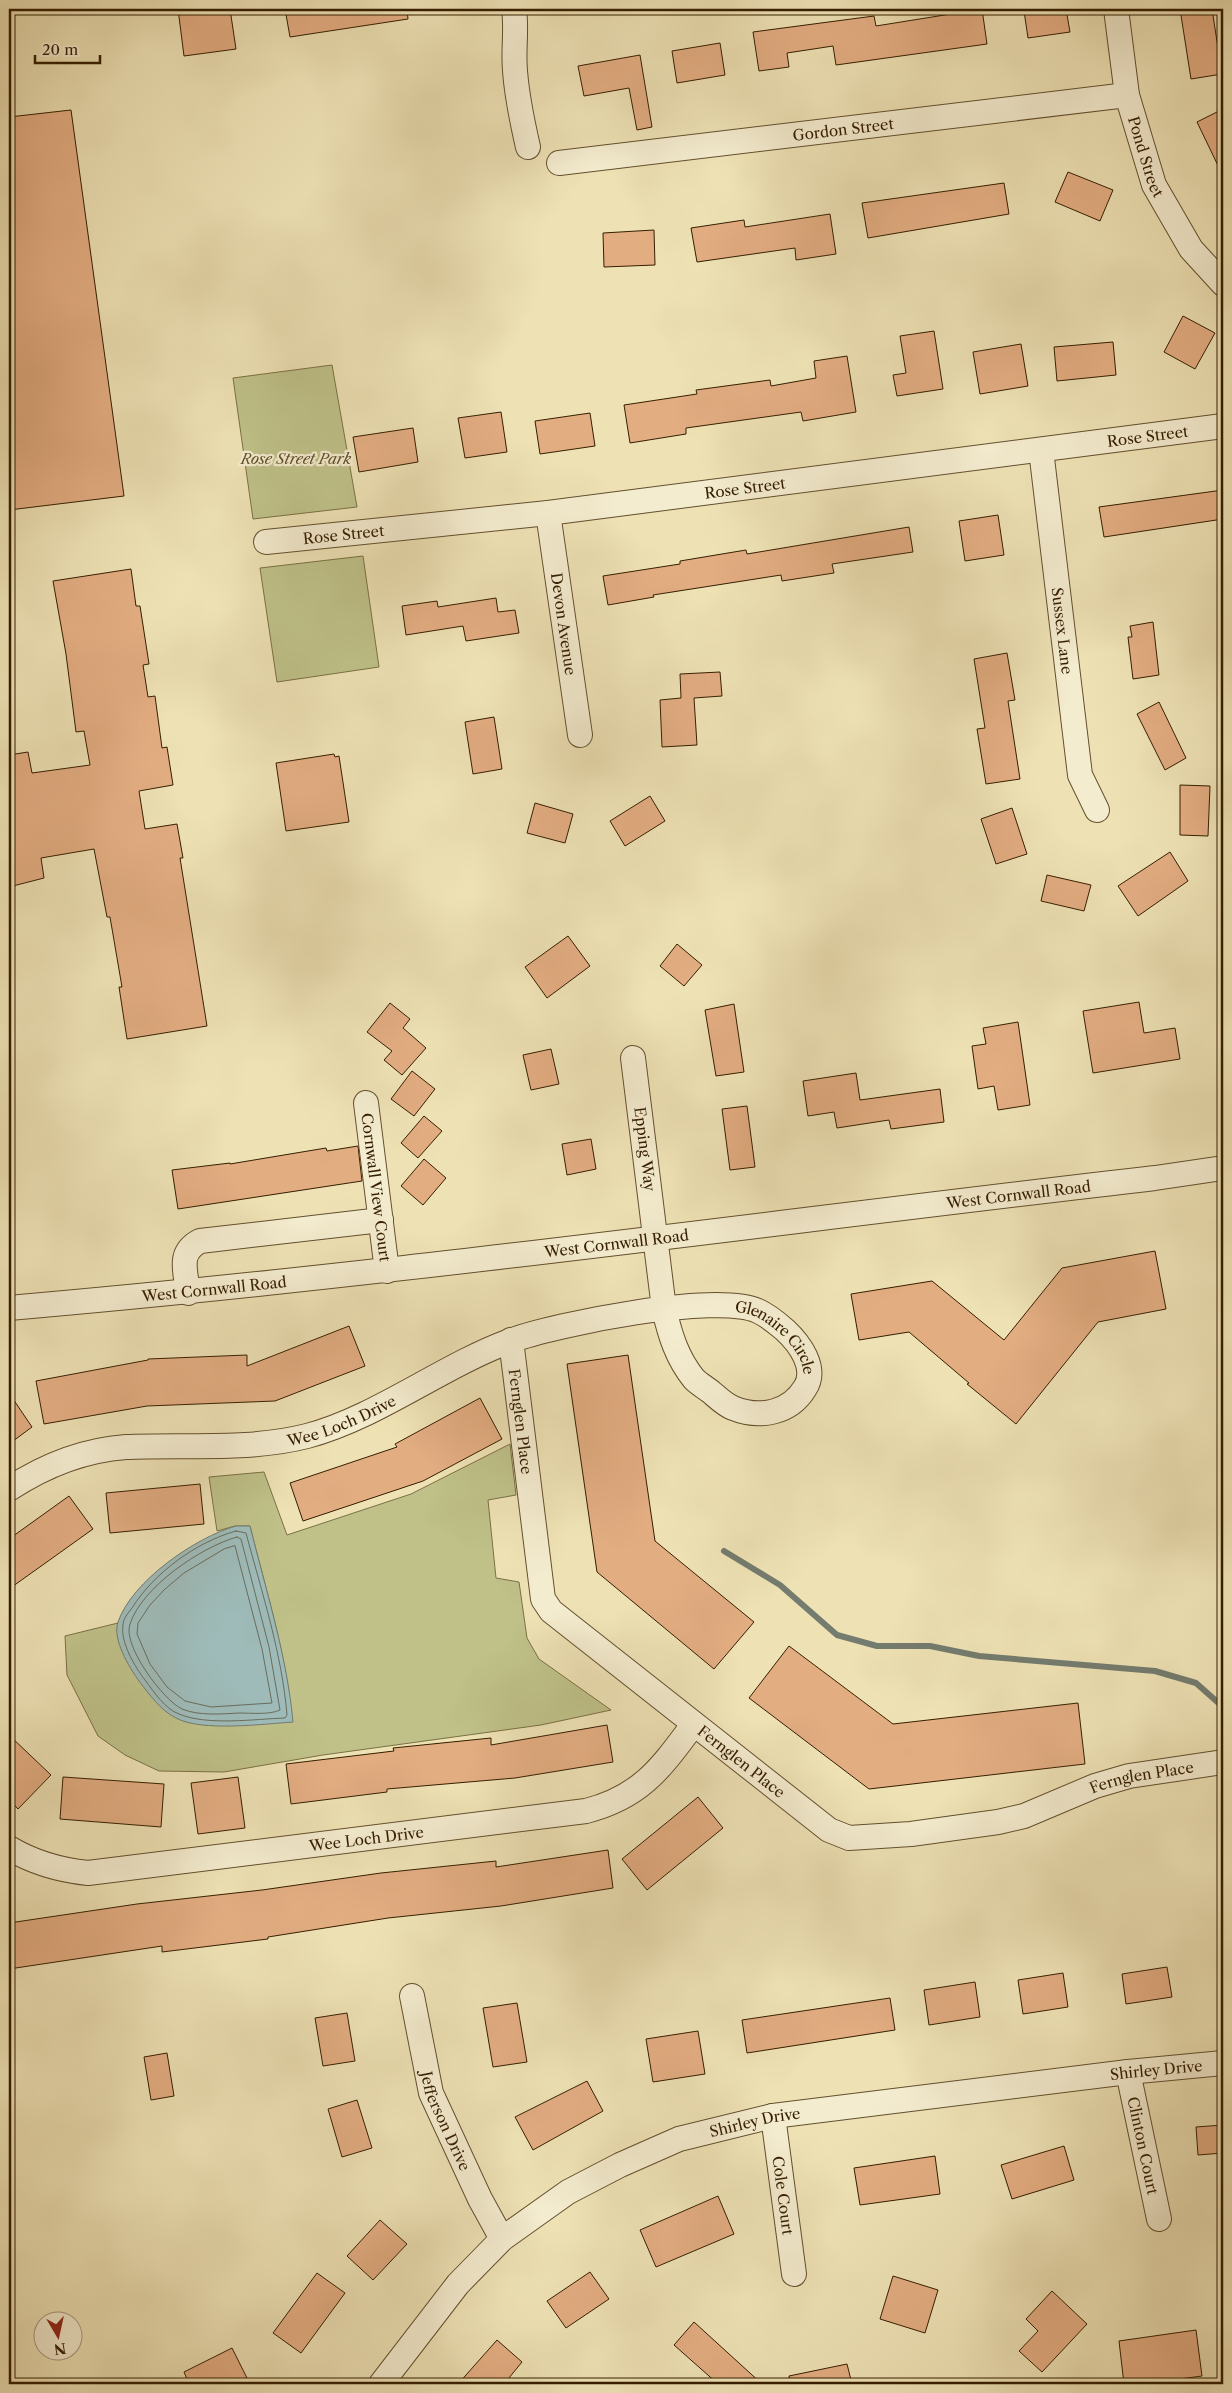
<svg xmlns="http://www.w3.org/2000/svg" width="1232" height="2393" viewBox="0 0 1232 2393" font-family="'Libre Caslon Text',serif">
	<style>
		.green { fill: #bfc189; stroke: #7a7044 }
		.water { fill: #9ebbb9; stroke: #747c6f }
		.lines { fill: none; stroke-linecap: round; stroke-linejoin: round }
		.shore { stroke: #6a6c5c; stroke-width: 1 }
		.stream { stroke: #747c6f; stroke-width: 6 }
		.building { fill: #e3ad82; stroke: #351e00 }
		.street-casing { stroke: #634f2d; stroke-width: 26 }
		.street { stroke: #f4eccf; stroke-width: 24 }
		.labels { text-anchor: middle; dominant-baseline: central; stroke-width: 4.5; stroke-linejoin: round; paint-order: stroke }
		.street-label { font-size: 15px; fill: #351e00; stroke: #f4eccf }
		.park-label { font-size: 15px; font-style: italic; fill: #5e4f29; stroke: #f4eccf }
	</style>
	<rect width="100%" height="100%" fill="#eee2b5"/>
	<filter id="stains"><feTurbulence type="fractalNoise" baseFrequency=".004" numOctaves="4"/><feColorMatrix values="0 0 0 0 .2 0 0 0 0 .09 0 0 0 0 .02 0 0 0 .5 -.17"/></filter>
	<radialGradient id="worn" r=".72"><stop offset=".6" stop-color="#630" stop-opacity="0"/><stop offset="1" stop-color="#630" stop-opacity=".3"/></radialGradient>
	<!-- green -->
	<g class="green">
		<polygon points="332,365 357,507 253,519 233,378"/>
		<polygon points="363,556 379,667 277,682 260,568"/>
		<path d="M510 1444 516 1495 488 1500 496 1578 519 1582 527 1638 539 1659 611 1710 541 1725 323 1755 224 1772 159 1771 125 1755 98 1736 67 1675 65 1636 118 1623V1639L292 1722C287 1656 266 1591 250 1526H235L217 1531 209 1477 264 1472 287 1535 411 1494Z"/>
	</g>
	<!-- water -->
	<path class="water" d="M236 1526H250C266 1591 287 1656 293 1722 264 1724 201 1732 176 1718 160 1710 149 1694 139 1681 129 1667 112 1639 118 1622 132 1581 196 1537 236 1526Z"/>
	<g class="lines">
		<!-- shore -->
		<g class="shore">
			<path d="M236 1531 246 1533C262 1593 282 1654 287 1715L285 1718C254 1719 208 1726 179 1714 165 1709 154 1692 145 1680 135 1667 120 1642 123 1625 123 1619 128 1613 132 1608 154 1573 196 1542 236 1531Z"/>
			<path d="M237 1537 241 1539 269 1647 280 1710C270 1715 250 1713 239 1713 221 1714 199 1716 182 1709 163 1700 122 1645 130 1624 142 1587 201 1547 237 1537Z"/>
			<polygon points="235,1546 262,1649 272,1703 211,1707 185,1701 167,1687 150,1664 137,1634 138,1623 150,1605 165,1589 184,1573 224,1549"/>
		</g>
		<!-- stream -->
		<polyline class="stream" points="724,1551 780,1585 837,1635 877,1646 930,1646 979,1656 1155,1671 1196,1683 1223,1707"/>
	</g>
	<!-- building -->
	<g class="building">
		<polygon points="178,9 230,9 236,49 184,56"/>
		<polygon points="285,9 407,9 408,19 290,37"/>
		<polygon points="982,9 987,44 836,65 833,46 787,53 789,67 759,71 753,32 874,16 876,26"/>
		<polygon points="1035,9 1066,9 1070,32 1028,38 1024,11"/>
		<polygon points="1180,9 1212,9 1222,74 1191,79"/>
		<polygon points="720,43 725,75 677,83 672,51"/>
		<polygon points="640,55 652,127 637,130 629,88 584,96 578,66"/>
		<polygon points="1223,109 1223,176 1197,122"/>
		<polygon points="71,110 124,496 9,510 9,117"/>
		<polygon points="1068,172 1113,190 1100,221 1055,202"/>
		<polygon points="1004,183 1009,214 868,238 862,203"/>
		<polygon points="830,214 836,254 796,260 795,248 697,262 691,228 744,220 745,227"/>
		<polygon points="654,230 655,265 604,267 603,233"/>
		<polygon points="1183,316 1215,333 1195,369 1164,352"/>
		<polygon points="934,331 943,389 897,396 893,375 906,373 900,336"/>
		<polygon points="1113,342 1116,375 1057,381 1054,347"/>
		<polygon points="1021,344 1028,386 980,394 973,352"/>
		<polygon points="847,356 856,412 803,421 801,412 686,428 686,434 630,443 624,405 697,394 696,390 770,380 771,386 816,378 814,361"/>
		<polygon points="501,412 507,452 465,458 458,418"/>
		<polygon points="590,413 595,446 540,454 535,421"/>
		<polygon points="413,428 418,462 359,472 353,437"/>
		<polygon points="1223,490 1223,519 1104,537 1099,507"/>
		<polygon points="998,515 1004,555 965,561 959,521"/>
		<polygon points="909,527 913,552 832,564 834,573 782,581 781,575 653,595 654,597 608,605 603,576 680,564 680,561 746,550 747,554"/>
		<polygon points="131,569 136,606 140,606 149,664 143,665 148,697 155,696 162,748 167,747 173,785 139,791 145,829 177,824 183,858 180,858 207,1026 127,1039 119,987 122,987 110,917 107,917 94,849 41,858 44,878 9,887 9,755 28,752 32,773 90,765 84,731 76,732 66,654 53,581"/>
		<polygon points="496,598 498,612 515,610 519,633 466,641 463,626 406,635 402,606 437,601 438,607"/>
		<polygon points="1153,622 1159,675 1133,679 1128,637 1132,637 1130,626"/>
		<polygon points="1007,653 1015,700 1008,701 1020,779 986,784 977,729 985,728 974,659"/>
		<polygon points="720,672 722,696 694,698 697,745 662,747 660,700 681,698 680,674"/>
		<polygon points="1159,702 1186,758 1165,770 1137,714"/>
		<polygon points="494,717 502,769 473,774 465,722"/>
		<polygon points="334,754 335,757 339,756 349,822 286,831 276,763"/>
		<polygon points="1180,785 1210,786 1208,836 1180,835"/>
		<polygon points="650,796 665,821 625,846 610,821"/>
		<polygon points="535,803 573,814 565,843 527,833"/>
		<polygon points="1012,808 1027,854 996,864 981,819"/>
		<polygon points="1170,852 1188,881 1138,916 1118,886"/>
		<polygon points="1047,875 1091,885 1084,911 1041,901"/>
		<polygon points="568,936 590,966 547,998 525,967"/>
		<polygon points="677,944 702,965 684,986 660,966"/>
		<polygon points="1139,1002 1144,1033 1175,1028 1180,1059 1093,1073 1083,1011"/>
		<polygon points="390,1003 410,1019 403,1028 426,1048 402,1075 384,1060 392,1051 367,1032"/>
		<polygon points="734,1004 744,1072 716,1076 705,1010"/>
		<polygon points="1018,1022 1030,1105 998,1110 994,1086 978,1089 972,1046 986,1044 983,1028"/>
		<polygon points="551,1049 559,1084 531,1090 523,1055"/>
		<polygon points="412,1071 435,1089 414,1116 391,1099"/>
		<polygon points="856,1073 860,1100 940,1089 944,1122 891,1129 889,1120 837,1128 834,1112 808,1116 803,1081"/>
		<polygon points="747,1106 755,1167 730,1170 722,1109"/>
		<polygon points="424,1116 442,1131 418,1158 401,1143"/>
		<polygon points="591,1139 596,1169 567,1175 562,1144"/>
		<polygon points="358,1146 362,1181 178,1209 172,1170 230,1163 230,1164 326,1148 327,1151"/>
		<polygon points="424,1159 446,1178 423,1205 401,1186"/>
		<polygon points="1155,1251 1166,1309 1098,1322 1016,1424 967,1384 969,1383 909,1332 859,1340 851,1294 932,1281 1004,1340 1062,1268"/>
		<polygon points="349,1326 365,1366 275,1401 147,1406 44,1424 36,1381 148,1360 148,1359 247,1355 247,1366"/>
		<polygon points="628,1355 655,1541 754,1622 714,1669 597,1572 567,1364"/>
		<polygon points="9,1393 32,1427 9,1444"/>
		<polygon points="480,1398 502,1439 423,1481 303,1521 290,1483 397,1447 395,1444"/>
		<polygon points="200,1484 204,1524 110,1533 106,1493"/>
		<polygon points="69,1496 93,1529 9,1589 9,1539"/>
		<polygon points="789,1646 893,1724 1078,1703 1085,1764 869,1789 749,1698"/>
		<polygon points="607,1725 613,1762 515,1778 387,1789 387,1792 291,1804 286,1764 394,1751 393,1748 491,1738 491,1745"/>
		<polygon points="9,1735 51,1775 18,1809 9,1799"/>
		<polygon points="63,1777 164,1784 161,1827 60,1819"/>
		<polygon points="238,1777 245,1828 198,1834 191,1783"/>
		<polygon points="698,1797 723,1828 647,1890 622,1859"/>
		<polygon points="608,1850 613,1888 501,1906 388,1918 268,1937 268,1939 162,1952 162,1946 9,1969 9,1923 137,1904 262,1890 381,1873 496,1861 496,1867"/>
		<polygon points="1167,1967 1172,1997 1126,2004 1122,1974"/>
		<polygon points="1063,1973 1068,2007 1023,2014 1018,1980"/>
		<polygon points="975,1982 980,2017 929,2025 924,1990"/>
		<polygon points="890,1998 895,2030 747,2053 742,2020"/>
		<polygon points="517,2003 527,2062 493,2067 483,2008"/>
		<polygon points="347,2013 355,2061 323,2066 315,2018"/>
		<polygon points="698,2031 705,2074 653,2082 646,2039"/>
		<polygon points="167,2053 174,2096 151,2100 144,2057"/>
		<polygon points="587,2081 603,2111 533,2150 515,2117"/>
		<polygon points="357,2100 372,2148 342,2157 328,2109"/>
		<polygon points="1223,2125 1223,2153 1198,2155 1196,2127"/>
		<polygon points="1064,2146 1074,2180 1012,2199 1001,2165"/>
		<polygon points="935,2156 940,2194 860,2205 854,2168"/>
		<polygon points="718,2196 734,2234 656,2267 640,2230"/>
		<polygon points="380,2220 407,2244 373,2280 347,2256"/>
		<polygon points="590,2272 609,2299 566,2328 547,2301"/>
		<polygon points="317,2273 345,2293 301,2353 273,2333"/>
		<polygon points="893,2276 938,2290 925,2333 880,2319"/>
		<polygon points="1052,2291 1087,2324 1042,2372 1019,2351 1038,2331 1026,2319"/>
		<polygon points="694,2322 762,2384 718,2384 674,2345"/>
		<polygon points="1196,2330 1202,2376 1143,2384 1124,2384 1119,2341"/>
		<polygon points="497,2340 522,2362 504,2384 458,2384"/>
		<polygon points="232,2348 250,2384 189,2384 184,2372"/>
		<polygon points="847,2364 852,2384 790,2384 789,2376"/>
	</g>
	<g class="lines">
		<!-- street casing -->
		<g class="street-casing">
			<g id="street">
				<path d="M514 9C517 30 513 50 515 71 517 97 522 121 528 147"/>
				<path id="s1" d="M1116 9 1127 95 1154 185 1191 249 1223 284"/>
				<path id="s2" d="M559 163 1127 95"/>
				<path id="s3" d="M1041 450 1080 775 1097 810"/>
				<path id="s4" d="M548 513 580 735"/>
				<path id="s5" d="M266 542 548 513 1223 426"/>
				<path id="s6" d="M366 1103 387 1271"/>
				<path d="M188 1293C186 1271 177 1253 200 1241L381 1220"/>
				<path id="s7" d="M9 1308C392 1275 773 1222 1155 1178L1223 1168"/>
				<path id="s8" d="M511 1340 543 1599 551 1611 829 1830 849 1838 911 1834 998 1822 1024 1816 1095 1786 1129 1776 1223 1762"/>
				<path id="s9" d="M9 1489C44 1466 84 1450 126 1447 186 1444 248 1451 307 1436 376 1418 442 1366 510 1341 555 1324 717 1292 758 1311 767 1315 778 1324 785 1330 799 1343 818 1368 805 1388 790 1413 760 1419 733 1408 725 1405 718 1398 711 1392 706 1388 699 1384 694 1379 677 1358 670 1335 664 1309L633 1058"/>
				<path id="s10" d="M9 1848C34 1863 59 1870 88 1873L586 1811C641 1797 661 1768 693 1725"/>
				<path id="s11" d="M412 1996 431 2093 480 2199 502 2239"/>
				<path id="s12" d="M1128 2072 1159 2219"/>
				<path id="s13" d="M773 2116 794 2274"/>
				<path id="s14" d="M381 2384 458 2284 502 2239 568 2192 620 2165 679 2139 773 2116 1128 2072 1223 2063"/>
			</g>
		</g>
		<!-- street -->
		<use href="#street" class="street"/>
	</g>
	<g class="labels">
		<!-- street labels -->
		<g class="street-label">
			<text stroke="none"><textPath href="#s2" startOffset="286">Gordon Street</textPath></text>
			<text stroke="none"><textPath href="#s1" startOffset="151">Pond Street</textPath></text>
			<text stroke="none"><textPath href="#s5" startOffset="888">Rose Street</textPath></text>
			<text stroke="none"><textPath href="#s5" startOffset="482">Rose Street</textPath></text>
			<text stroke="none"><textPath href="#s5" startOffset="78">Rose Street</textPath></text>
			<text stroke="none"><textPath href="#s4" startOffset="112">Devon Avenue</textPath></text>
			<text stroke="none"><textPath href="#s3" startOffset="182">Sussex Lane</textPath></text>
			<text transform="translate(645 1149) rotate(83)">Epping Way</text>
			<text stroke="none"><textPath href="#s6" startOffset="85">Cornwall View Court</textPath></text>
			<text stroke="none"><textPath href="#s7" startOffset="1016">West Cornwall Road</textPath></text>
			<text stroke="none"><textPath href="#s7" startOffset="611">West Cornwall Road</textPath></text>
			<text stroke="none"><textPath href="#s7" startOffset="206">West Cornwall Road</textPath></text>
			<text stroke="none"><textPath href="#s9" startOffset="815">Glenaire Circle</textPath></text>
			<text stroke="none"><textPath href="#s9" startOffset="345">Wee Loch Drive</textPath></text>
			<text stroke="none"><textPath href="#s8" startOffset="82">Fernglen Place</textPath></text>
			<text stroke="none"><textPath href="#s8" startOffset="518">Fernglen Place</textPath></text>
			<text stroke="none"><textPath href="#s8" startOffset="952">Fernglen Place</textPath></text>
			<text stroke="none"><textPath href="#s10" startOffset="364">Wee Loch Drive</textPath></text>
			<text stroke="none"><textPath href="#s14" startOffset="876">Shirley Drive</textPath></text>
			<text stroke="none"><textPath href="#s11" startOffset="130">Jefferson Drive</textPath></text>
			<text stroke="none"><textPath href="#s14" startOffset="471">Shirley Drive</textPath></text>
			<text stroke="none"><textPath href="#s12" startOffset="75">Clinton Court</textPath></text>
			<text stroke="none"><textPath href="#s13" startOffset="80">Cole Court</textPath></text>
		</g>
		<!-- park labels -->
		<g class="park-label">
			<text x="296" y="458">Rose Street Park</text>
		</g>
	</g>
	<!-- margin -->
	<rect width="1232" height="2393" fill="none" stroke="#eee2b5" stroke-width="30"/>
	<rect x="10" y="10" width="1212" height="2373" fill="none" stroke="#351e00" stroke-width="2.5"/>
	<rect x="15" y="15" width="1202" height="2363" fill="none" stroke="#351e00"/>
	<!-- north arrow -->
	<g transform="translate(58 2336) rotate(171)"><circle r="24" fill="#f4eccf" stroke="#a89a7c"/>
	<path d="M0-4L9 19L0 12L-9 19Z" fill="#8f2418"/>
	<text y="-8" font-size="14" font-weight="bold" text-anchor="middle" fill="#351e00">N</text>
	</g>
	<!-- scale -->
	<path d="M35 55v8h65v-8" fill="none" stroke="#351e00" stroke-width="2.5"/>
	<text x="42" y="55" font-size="15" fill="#351e00" stroke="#f4eccf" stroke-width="4" paint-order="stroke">20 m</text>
	<rect width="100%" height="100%" filter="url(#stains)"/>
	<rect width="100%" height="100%" fill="url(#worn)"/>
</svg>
